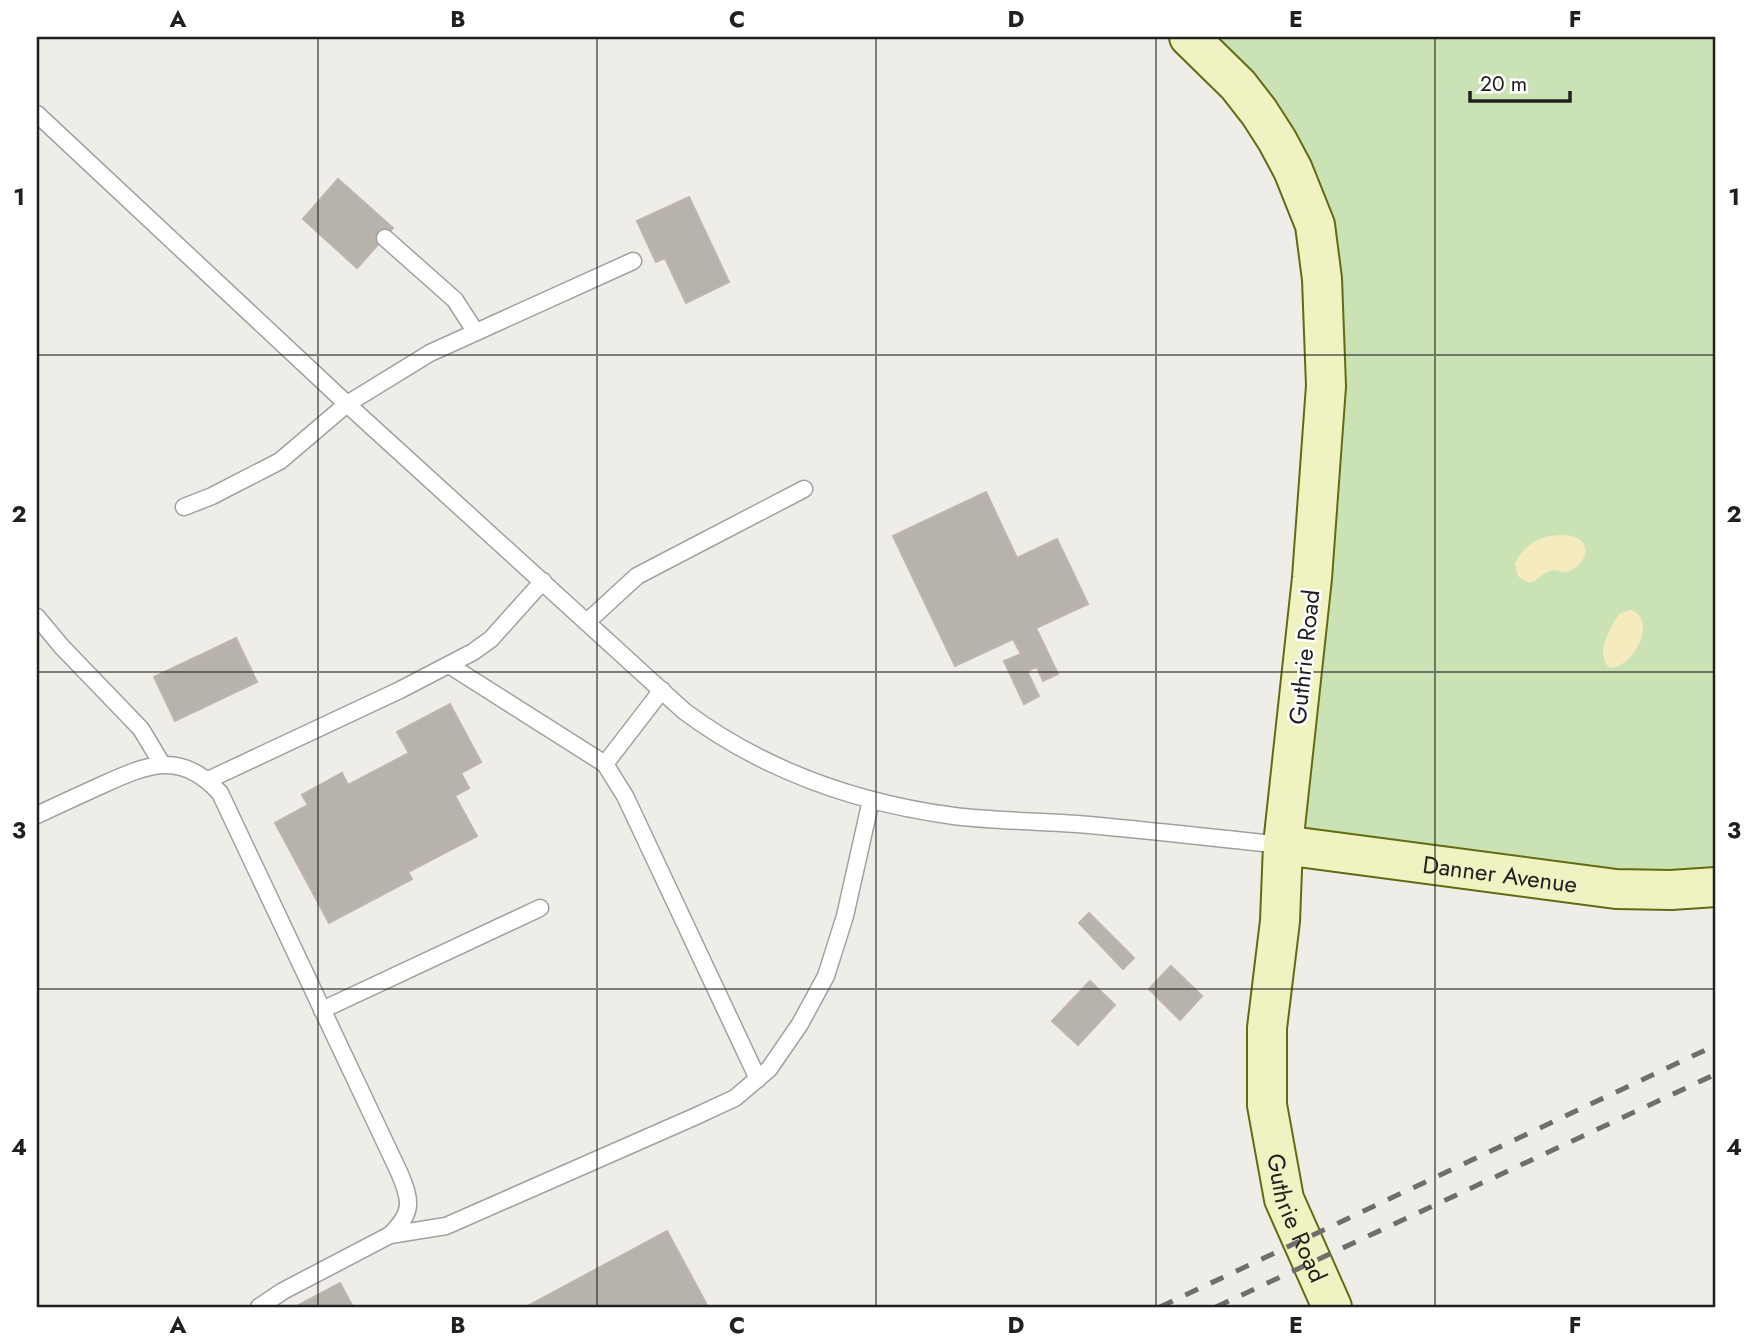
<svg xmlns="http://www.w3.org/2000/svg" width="1753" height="1344" viewBox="0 0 1753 1344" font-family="Jost,sans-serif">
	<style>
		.grass { fill: #cbe3b4 }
		.sand { fill: #f6ebbe }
		.building { fill: #b8b2ad; stroke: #bfb4ab; stroke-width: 2 }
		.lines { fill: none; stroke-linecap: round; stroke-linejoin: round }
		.lane-casing { stroke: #a1a1a1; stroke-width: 19 }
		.secondary-casing { stroke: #626b12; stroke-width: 42 }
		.lane { stroke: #fff; stroke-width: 16 }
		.secondary { stroke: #f0f2c2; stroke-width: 38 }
		.rail { stroke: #6e6e6e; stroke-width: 5; stroke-dasharray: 14 14; stroke-linecap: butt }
		.grid { fill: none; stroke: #202020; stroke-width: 2; stroke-opacity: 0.55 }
		.labels { text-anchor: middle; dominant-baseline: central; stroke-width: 5; stroke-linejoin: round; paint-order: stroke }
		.street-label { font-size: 24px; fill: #202020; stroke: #fff }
		.neatline { fill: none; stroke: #202020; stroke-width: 2.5 }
		.grid-label { font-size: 23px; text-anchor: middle; font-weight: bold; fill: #202020 }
	</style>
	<rect width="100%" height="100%" fill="#efede7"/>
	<!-- grass -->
	<polygon class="grass" points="1189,37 1716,37 1716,887 1283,845 1312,578 1315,225"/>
	<!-- sand -->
	<g class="sand">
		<path d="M1560 535C1574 535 1585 538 1586 553 1582 562 1575 571 1565 572 1561 572 1557 570 1553 570 1538 572 1536 592 1518 576L1515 564C1523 545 1540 536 1560 535Z"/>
		<path d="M1630 610C1659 617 1634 668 1610 668 1594 654 1610 629 1619 614Z"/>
	</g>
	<!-- building -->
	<g class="building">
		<polygon points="338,179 393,228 357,268 303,219"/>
		<polygon points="689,197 729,282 686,303 665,258 656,262 637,221"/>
		<polygon points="986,492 1017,558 1057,539 1088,604 1036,628 1058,674 1043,681 1037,667 1027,671 1039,696 1024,704 1004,661 1021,654 1013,639 955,666 893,536"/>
		<polygon points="236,638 257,682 175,721 154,677"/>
		<polygon points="450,704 481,762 461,773 469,788 455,796 477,836 408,872 412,879 329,923 275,823 308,805 302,795 342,773 348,785 409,753 397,732"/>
		<polygon points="1089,913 1134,958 1123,969 1079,923"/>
		<polygon points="1171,966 1202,996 1180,1020 1149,989"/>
		<polygon points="1090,981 1115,1005 1078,1045 1052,1021"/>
		<polygon points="667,1231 708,1307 526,1307"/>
		<polygon points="340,1283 353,1307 295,1307"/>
	</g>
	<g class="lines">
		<!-- lane casing -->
		<g class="lane-casing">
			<g id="lane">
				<path d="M37 114 347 404 684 711C763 770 857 803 954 816 995 821 1036 821 1077 824 1146 830 1214 838 1283 845"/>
				<polyline points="385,238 455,300 475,331"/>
				<polyline points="184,507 212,496 280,461 347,404 430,353 633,261"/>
				<polyline points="37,617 62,647 141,729 162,764"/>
				<polyline points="588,621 637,576 804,489"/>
				<polyline points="449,665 605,764 625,796 758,1079"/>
				<polyline points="605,764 662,690"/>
				<polyline points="208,780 400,690 473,652 491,639 543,581"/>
				<path d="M37 815C58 805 80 795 102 785 148 764 181 750 220 793L399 1172C411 1200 414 1212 390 1235L283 1291 259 1307"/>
				<polyline points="322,1010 540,908"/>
				<polyline points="390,1235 446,1226 694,1117 735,1098 769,1069 800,1024 826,976 845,916 871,800"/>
			</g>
		</g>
		<!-- secondary casing -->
		<g class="secondary-casing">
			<g id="secondary">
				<path id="s1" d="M1189 37 1238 85 1259 112 1277 140 1293 170 1315 225 1322 279 1326 386 1312 578 1283 845 1280 921 1267 1028V1105L1284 1199 1332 1307"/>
				<path id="s2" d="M1283 845 1616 889 1671 890 1716 887"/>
			</g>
		</g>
		<!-- lane -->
		<use href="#lane" class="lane"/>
		<!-- secondary -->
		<use href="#secondary" class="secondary"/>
		<!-- rail -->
		<g class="rail">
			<polyline points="1160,1307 1716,1045"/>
			<polyline points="1216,1307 1716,1074"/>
		</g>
	</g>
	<!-- grid -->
	<path class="grid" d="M318 37V1307M597 37V1307M876 37V1307M1156 37V1307M1435 37V1307M37 355H1716M37 672H1716M37 989H1716"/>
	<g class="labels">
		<!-- street labels -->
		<g class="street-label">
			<text transform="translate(1304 657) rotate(-84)">Guthrie Road</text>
			<text stroke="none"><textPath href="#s2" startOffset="219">Danner Avenue</textPath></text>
			<text stroke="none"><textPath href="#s1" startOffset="1230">Guthrie Road</textPath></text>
		</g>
	</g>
	<!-- border -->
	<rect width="1753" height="1344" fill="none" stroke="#ffffff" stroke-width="77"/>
	<!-- scale -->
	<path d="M1470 91v10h100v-10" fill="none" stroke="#202020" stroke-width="3.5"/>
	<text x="1480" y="91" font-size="21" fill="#202020" stroke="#ffffff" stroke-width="5" paint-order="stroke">20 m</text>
	<rect x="38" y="38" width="1676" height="1268" class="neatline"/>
	<g class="grid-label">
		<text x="178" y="27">A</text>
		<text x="458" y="27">B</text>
		<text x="737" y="27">C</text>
		<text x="1016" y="27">D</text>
		<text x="1296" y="27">E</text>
		<text x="1575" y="27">F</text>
		<text x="19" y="205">1</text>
		<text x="1734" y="205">1</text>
		<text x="19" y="522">2</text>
		<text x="1734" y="522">2</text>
		<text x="19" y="838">3</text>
		<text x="1734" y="838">3</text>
		<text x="19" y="1155">4</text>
		<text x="1734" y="1155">4</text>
		<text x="178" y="1333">A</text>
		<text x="458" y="1333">B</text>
		<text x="737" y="1333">C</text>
		<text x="1016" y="1333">D</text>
		<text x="1296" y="1333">E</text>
		<text x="1575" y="1333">F</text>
	</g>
</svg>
